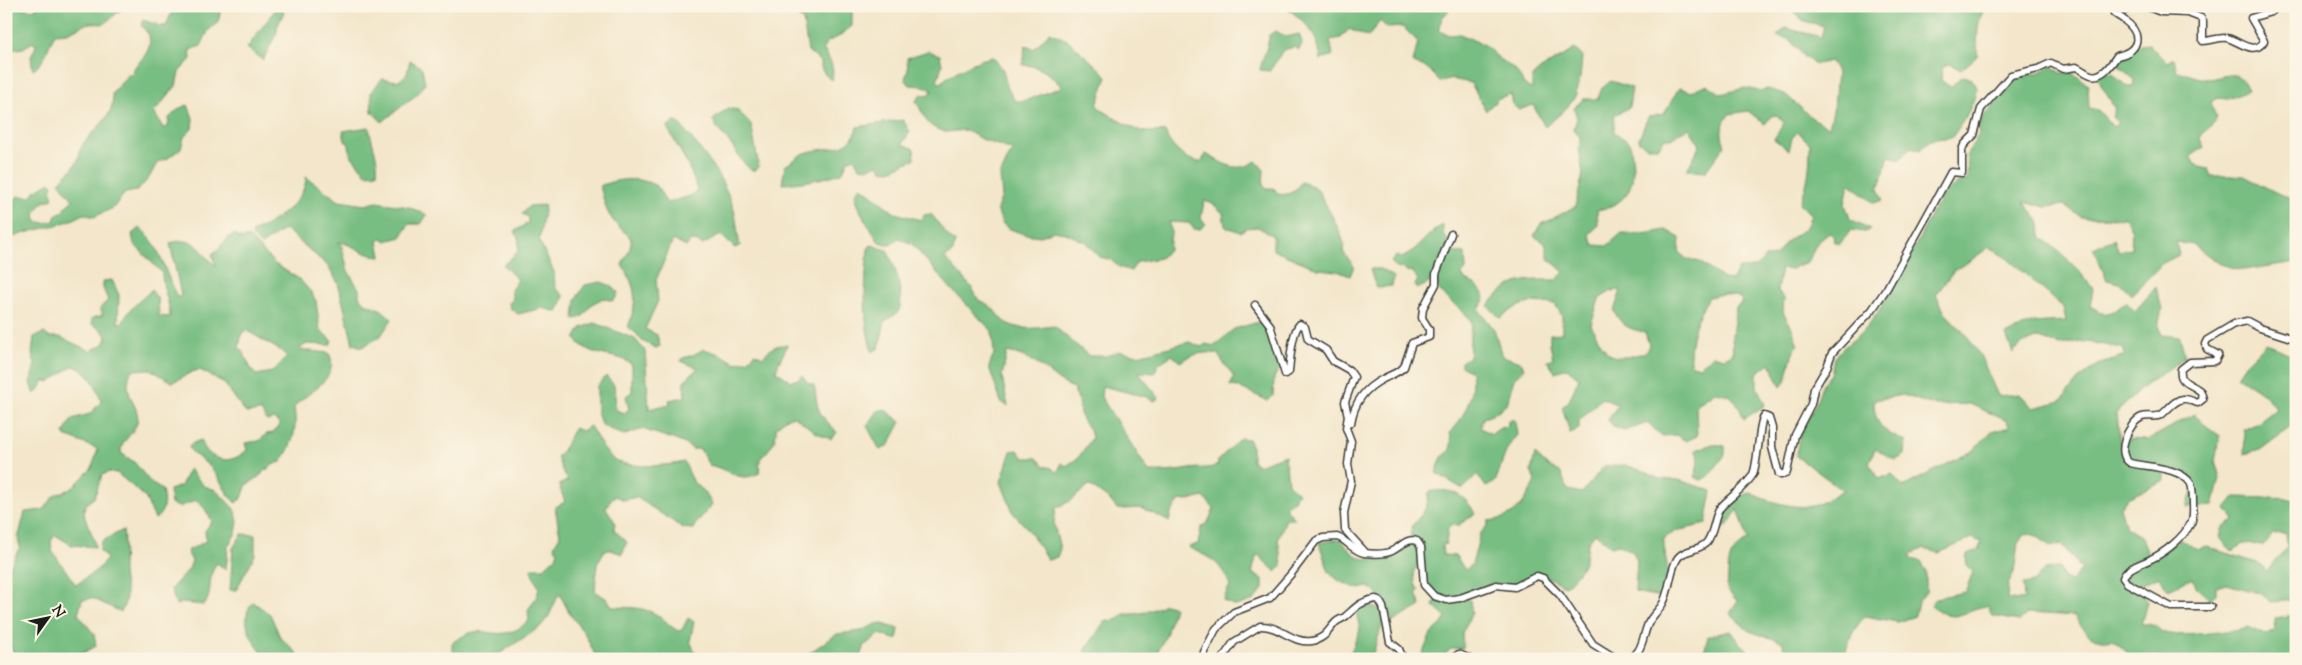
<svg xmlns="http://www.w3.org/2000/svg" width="2302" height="665" viewBox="0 0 2302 665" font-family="'Sorts Mill Goudy',serif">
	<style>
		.forest { fill: #78be82; stroke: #4a6d4f; fill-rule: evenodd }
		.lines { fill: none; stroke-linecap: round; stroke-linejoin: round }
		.minor-casing { stroke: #3c3a36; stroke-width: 9 }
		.minor { stroke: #fff; stroke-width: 6 }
	</style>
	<rect width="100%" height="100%" fill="#fcf5e5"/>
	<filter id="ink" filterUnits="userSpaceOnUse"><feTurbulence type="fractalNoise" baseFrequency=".02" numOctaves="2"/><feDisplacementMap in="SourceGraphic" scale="10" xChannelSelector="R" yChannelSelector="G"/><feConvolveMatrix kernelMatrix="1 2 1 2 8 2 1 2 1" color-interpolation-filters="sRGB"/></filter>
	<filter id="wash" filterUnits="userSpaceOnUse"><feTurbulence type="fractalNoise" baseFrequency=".0096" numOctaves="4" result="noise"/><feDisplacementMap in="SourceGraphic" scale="20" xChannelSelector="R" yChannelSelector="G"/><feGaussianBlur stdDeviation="1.12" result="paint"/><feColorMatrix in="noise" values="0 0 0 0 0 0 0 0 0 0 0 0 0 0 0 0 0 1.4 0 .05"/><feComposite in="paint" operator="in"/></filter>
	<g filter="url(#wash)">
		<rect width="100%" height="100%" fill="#f3e6ca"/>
		<!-- forest -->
		<g class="forest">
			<path d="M13 6C21 6 28 11 36 9L35 8 38 6H125L104 24 88 23 67 33 55 34C47 47 46 62 33 70L31 57 36 46 33 42 23 48 11 50 6 44V9Z"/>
			<path d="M174 6H222L218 22 208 31 201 46 190 50 191 59 179 72 176 86 154 112 163 128 168 127 169 118 180 108 188 105 193 118 192 129 184 137 181 148 167 159 157 163 149 178 137 191 125 193 113 208 94 217 84 214C60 228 32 228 6 240V203L12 202 18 196 31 197 35 191 50 182 53 185 51 191 53 199 43 202 35 213 36 221 44 223 54 221 56 215 63 212 65 207 73 200 59 182C66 175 75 167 79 158 80 154 79 150 82 146 92 129 117 117 112 94L128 74H132C135 60 153 57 149 35L141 25 143 20 160 26H166Z"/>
			<polygon points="278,6 284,12 277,27 277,32 263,60 247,48"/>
			<path d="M790 6H849L852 10V26L838 37 827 42 823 49C830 59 836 69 831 80 825 75 820 70 821 62L808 51 803 20 792 13 789 8Z"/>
			<path d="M1284 6H1444L1449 10 1442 18 1438 30 1449 35 1460 34 1484 45 1503 62 1515 69 1524 84 1532 90V77L1541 69 1575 49 1582 56C1579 99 1577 100 1545 127L1533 105 1519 110 1513 105 1511 94 1499 98 1486 111 1471 83 1452 79 1441 82 1426 67 1413 63 1418 42 1403 27 1387 28 1380 21 1368 37 1349 29 1341 38 1330 40 1333 55 1321 60C1316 30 1308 24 1284 6Z"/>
			<path d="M1787 6H1987C1975 20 1978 38 1977 56L1961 70 1950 64 1942 68 1941 80 1950 87 1963 76 1971 79 1977 87C1973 107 1964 121 1952 137L1930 140 1921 150 1911 147 1900 159 1889 156 1878 189 1883 200 1874 203 1849 183 1845 204 1850 219 1870 229 1865 232 1850 230 1840 244 1834 242 1833 235 1829 233 1817 243 1806 264 1796 266 1790 270 1781 268 1777 291 1784 298 1783 312 1791 326 1798 345C1787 358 1791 377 1781 387L1770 363 1757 373V387L1765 405 1744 419C1737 401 1735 395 1715 392L1696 405 1697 436 1686 441 1676 435 1661 436 1648 423 1624 431 1614 427 1608 420 1618 405 1602 398 1579 421V429L1570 433 1562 407 1569 401 1579 378 1567 368 1555 372 1547 361 1553 358 1550 345V334L1562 333V316L1555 304 1534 302 1518 306 1500 318 1488 306C1510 278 1523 280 1556 280L1564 272 1549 259 1545 243 1534 236 1540 225 1575 207 1583 174 1579 149 1580 137 1574 129 1577 118 1574 108 1583 99H1598L1601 89 1611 81 1632 88 1629 108 1614 115V132L1630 143C1636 176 1636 203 1597 210L1598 226 1589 234 1594 245 1607 246 1622 233 1643 234 1666 230 1680 238 1679 251 1686 259 1700 262 1723 279 1733 280 1739 268C1752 270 1757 268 1765 257L1776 256 1787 241 1806 228 1811 215 1799 203C1809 186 1810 164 1810 144L1798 132 1792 138 1789 150 1774 139 1784 123 1777 115 1771 116 1765 124 1748 111 1729 114C1722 125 1719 132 1725 145L1705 172 1687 170 1700 145 1689 128 1678 133 1674 138H1665L1659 147H1647L1638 141 1648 117 1664 114 1679 88 1692 92C1706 82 1708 84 1721 94L1745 88 1759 91 1768 89 1785 94 1812 118 1829 127 1834 107 1837 72 1831 61 1816 64 1805 58 1789 39 1777 36 1785 28 1821 37 1824 26 1804 21ZM1621 290 1614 311C1622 326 1628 329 1645 332L1649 345 1646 352C1609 363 1608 358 1591 325L1599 299 1611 291ZM1722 294 1739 297 1743 302 1736 307 1732 335 1733 354 1724 358 1713 355 1699 367 1690 364C1689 340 1696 316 1709 297Z"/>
			<path d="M1276 31 1286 37 1299 34 1302 43 1299 50 1294 47 1283 50 1270 71 1260 70C1262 57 1269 47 1269 35Z"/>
			<path d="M1050 32 1069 41 1107 76 1097 106C1106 113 1131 129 1142 131 1149 133 1157 131 1165 132 1170 147 1185 161 1201 162L1206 154C1224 164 1237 174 1256 161L1264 170 1263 185 1267 189 1274 188 1277 194C1289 196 1295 192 1301 182 1306 184 1312 185 1316 188 1321 194 1344 237 1344 245 1344 247 1343 250 1343 252L1354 266 1350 276 1337 271 1318 269 1273 250V236L1258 227 1246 228 1240 232 1225 226 1223 213 1213 204 1204 201 1201 219 1206 224 1200 229H1194L1189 223 1169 222 1171 233 1169 250 1160 258 1137 262 1131 271 1119 267 1111 260 1100 257 1085 242 1066 233 1053 231 1041 236 1024 234 1010 229 1002 223 997 209 1002 196 1000 176 1012 150 981 139 966 130 945 132 933 127 928 123 916 101 921 94 928 96 932 90 924 86 910 85 905 79 908 70 907 58 928 51 940 55 942 65 937 81 940 83C952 73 977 59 993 57L1003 70 1007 87 1015 101H1024L1062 87C1051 75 1040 65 1023 65L1025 46 1034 49Z"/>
			<path d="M2149 44 2167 62 2174 58 2177 71C2186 73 2199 79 2208 79 2227 77 2239 66 2248 91L2228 99 2217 98 2211 102 2216 117 2212 126 2199 137 2204 147 2190 157 2200 167 2208 169 2211 176H2244L2279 194 2296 199V262L2243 270 2220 264 2194 245 2176 242 2179 255 2163 263 2131 295 2119 283 2107 280 2093 248 2114 239 2119 251 2131 249 2132 231 2125 218 2081 217 2064 205 2046 207 2024 202 2040 222 2041 237C2061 252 2078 268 2093 289L2090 306 2106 315 2126 302 2135 311 2156 287 2162 309 2158 326 2162 335 2180 337 2185 357 2143 387 2117 412 2120 445 2130 439 2148 440 2194 414 2204 424 2220 436 2215 461 2220 478 2213 506 2187 508 2194 485 2165 469V481L2127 498 2120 507 2126 528 2142 537 2148 555 2155 559 2180 538 2197 550 2207 547 2260 564 2267 571 2287 547 2286 533 2273 534 2263 546 2244 544 2232 551 2220 538 2222 529 2234 520 2226 508 2235 497 2296 499V600L2272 602 2259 593 2227 584 2216 587V594L2209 599 2196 587 2193 577 2167 590 2160 576 2138 585 2127 581 2143 592 2147 602 2141 624C2160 624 2153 628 2166 633 2180 638 2233 631 2248 627L2266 635 2275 630 2274 618 2296 615V659H2131L2128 653 2112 639C2093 644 2083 631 2075 616L2028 613 2019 621 1992 616 1988 606C1961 608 1958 628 1931 605L1936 598 1965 592 1973 572 1966 565 1967 554 1979 550 1981 542 1972 538 1939 553 1923 549 1912 553 1910 559 1921 561 1926 571V592L1918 602 1915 616 1897 622 1865 616C1853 630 1847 640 1845 659H1782L1784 657 1783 642 1749 631 1730 614 1737 601 1727 589C1730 562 1724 556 1748 540L1738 509 1727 526 1722 529 1717 526C1722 507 1732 496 1751 493 1764 501 1796 509 1812 506 1822 504 1834 495 1843 490L1796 456C1799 432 1804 428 1814 407 1818 401 1819 393 1822 386 1824 381 1828 378 1831 374 1833 369 1832 363 1834 359 1841 347 1855 340 1864 330 1886 305 1901 272 1917 243 1928 223 1941 183 1967 181L1968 167 1966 156 1979 134 1981 120 2016 77 2038 73 2052 66 2060 73H2073L2088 85 2089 108 2098 110 2113 127 2118 123 2112 117 2115 108 2094 73H2113L2127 87H2134L2135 80 2113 61C2123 48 2134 46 2149 44ZM1989 247 2008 259 2063 307 2066 321 2031 323 2006 335 2013 353 2022 344 2039 338 2061 345 2080 341 2123 348 2125 355 2098 365 2078 380 2061 401 2033 408 2020 394 1998 396 1981 357 1967 336 1945 313 1936 295 1954 270 1970 261ZM1903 395 1933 405 1970 404 2005 420 2010 427 1991 432 1974 450 1903 487 1892 474 1879 479 1869 463 1875 449 1896 460 1905 455 1906 442C1885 432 1874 427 1874 400ZM2026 533 2037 536 2051 547 2061 544 2082 569 2071 581 2064 578 2059 568 2045 569 2033 582 2023 584 2024 600 2007 599 2008 585 2014 572 2018 543Z"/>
			<polygon points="410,60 422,68 425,83 416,95 382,122 372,112 371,92 382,79 399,81 407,74"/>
			<path d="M728 108 737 110 751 124 759 167 752 171C742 162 739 157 732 146 725 135 718 133 713 120Z"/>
			<path d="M676 120C698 145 721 173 732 204 737 217 737 233 740 246L734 248 721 235 702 245 696 241H691L686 247 673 240 656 280 658 301 645 329 657 335 660 346 656 348 642 341 635 332 628 328C637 301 638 290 622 265 641 229 627 242 610 216 605 209 603 195 600 186 616 179 640 176 656 186 660 189 663 198 667 203L690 196 697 190C690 164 679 150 667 127Z"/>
			<path d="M903 120 910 132 902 144 914 149 915 159C901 164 899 169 883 171L878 164 869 168 859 167 854 158 847 161 843 172C822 180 804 182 782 184L785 166C792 162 799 155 805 153 825 146 852 153 857 127Z"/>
			<path d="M369 127C371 142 379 158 377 173L366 174 350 154 349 144 345 141 343 131Z"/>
			<path d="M306 177 339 201 365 205 377 202 409 207 427 215 421 224H409L401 237 386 241 382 238 378 241 381 256C362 256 355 244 338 242L342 247 348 271 359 289V296L365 303 382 310 392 319 380 337 362 347 353 344 338 283 327 265 285 229 261 245 252 236 253 232C273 222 306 202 306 177Z"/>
			<path d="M860 186 895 213 921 220 924 215 931 214C939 223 945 235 955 242L953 252 945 258 972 288 979 301C995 306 992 310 1003 320 1016 332 1038 328 1054 326L1089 356H1106L1120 351 1138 355 1189 342 1201 347 1206 344 1214 346 1234 329 1259 322 1265 328 1281 365 1274 378 1273 396 1268 401 1239 387 1230 386 1234 378C1229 368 1222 363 1218 354 1204 351 1192 354 1180 362L1172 355 1158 364 1155 373 1138 372 1159 398 1154 401 1147 397 1102 386 1101 397 1149 472C1164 473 1176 471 1190 469 1202 467 1206 470 1218 465V460L1240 438 1248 439 1252 447V461L1258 465 1285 455 1288 483 1298 493 1294 500 1285 507 1295 519H1286L1278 539 1282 566 1276 572 1257 554 1252 573 1263 579V589L1254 600 1236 606 1223 601 1230 585C1218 559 1213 560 1188 547L1198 544 1201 528 1208 522 1214 509 1204 497 1186 501 1180 500 1171 513 1169 522C1167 520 1146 510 1143 509 1137 507 1124 510 1117 509L1110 500 1089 485 1072 500 1056 508 1054 524 1060 549 1057 557 1048 560 1027 528 1013 513 1001 482 1011 451 1018 450 1024 458H1037L1044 466 1052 468 1057 473 1062 463 1066 466 1078 458 1092 438C1090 428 1087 428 1083 421 1077 410 1081 397 1072 388 1068 385 1062 383 1058 380 1043 368 1028 355 1007 352L1002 377 1008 406 1001 402 989 367 994 354 992 331 953 291 912 244 898 238 891 245 879 242C869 227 859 212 855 195Z"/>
			<polygon points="545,205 539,241 554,272 555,288 564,296 558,312 543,308 518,314 510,308 509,303 513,299 511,290 518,280 503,265 518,252 519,240 515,231 528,223 528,217 522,214 529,206"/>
			<path d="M1443 225V234L1448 241 1446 251 1429 283 1417 289 1415 285 1418 280 1412 271 1408 272 1402 267 1398 269 1391 262 1396 256 1402 258C1418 250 1427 233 1443 225Z"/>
			<path d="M140 228C163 247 164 274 178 298L181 295 170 243C200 235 199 253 216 266L212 254C221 248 224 239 234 234L241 239 249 237 275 264 299 279 311 292 316 301 320 330 332 341 330 345 307 344 300 348 301 350 329 353C341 379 308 391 294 407 297 429 294 443 281 462 267 464 261 479 247 484L242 498 236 503C224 492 220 476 207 464 201 459 194 455 189 448L191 444 201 440C208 462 231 466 247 450L245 443 259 441 266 434 273 433 280 424 274 419 267 421 261 411 246 413 224 383 200 370C189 371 182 379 172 382L150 369 132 370C119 395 142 405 137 423 133 435 120 441 121 453L134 462 151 483 162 490C164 501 166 511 155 519L145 497 117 473 109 472 102 475 94 498C71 510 95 529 95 547L72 545 55 535 51 541 52 551 76 585 98 569 107 559 100 551 101 542 123 530C125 544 123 556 123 570 123 588 131 593 121 612L92 598 82 600 78 614 94 634 96 646C71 662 45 659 17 659L6 638V574L20 547 18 539 25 512 43 510 55 495 71 489 92 468 98 449 65 436 64 433 72 419 90 414 101 402C98 386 88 370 73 366L49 382 44 380 40 389 34 394 30 383 35 364 32 354 34 337 44 333 49 337H60L90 351 104 344 107 338 102 330 92 324V318L103 315 100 308 108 300 103 288V281L112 280 119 295 118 323 123 322C130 306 139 303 151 290L158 299 159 316 170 317C170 302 162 288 162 273L134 244 132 234ZM246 330 283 352 287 357 272 372 256 375C248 367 247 356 239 347L242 333Z"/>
			<path d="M871 245 887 250C894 263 906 298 898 312 895 316 889 318 885 321L879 348 872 352C862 317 865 284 868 249Z"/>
			<path d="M1447 252 1465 253 1466 270 1461 273 1465 280C1475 283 1481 288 1485 298L1479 310 1494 329 1502 356 1521 362 1524 369 1514 379 1507 404 1492 415 1483 418 1480 428 1492 434 1500 428 1508 426V420H1515L1517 435C1504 448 1502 466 1495 482L1486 487 1477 474 1463 489 1436 473 1442 457C1452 451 1453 443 1450 433 1465 417 1475 394 1471 372L1461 366V362L1469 357C1471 345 1468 334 1472 323 1465 307 1434 297 1437 278 1438 270 1444 260 1447 252Z"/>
			<polygon points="1370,269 1381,269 1394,277 1392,286 1376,288"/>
			<path d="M601 282 611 286 618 292 616 298 612 301 603 298C600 300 595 302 592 304 585 312 586 318 574 319L576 299 585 285Z"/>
			<path d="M595 323 635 339 645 351 649 409 670 404 669 400 685 397 684 381 698 368 681 361 683 358 693 355 704 349 722 355 735 363 749 360 755 353 763 357C771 347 775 345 787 345 784 355 778 361 776 371L791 381 799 379 802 375 808 383 814 385C817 396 815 407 823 417 827 423 833 426 837 433L831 439 815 432 794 416 785 419 776 427C777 441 770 449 760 459L759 473C739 484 729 469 709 465L700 449H692C685 441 655 434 643 429L625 435 615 432 601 424 597 412V386L606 376 614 385 616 410 624 413 629 409 626 396 632 392V365C617 351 594 361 575 339L581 328Z"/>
			<polygon points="2266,343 2296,357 2296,423 2260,450 2244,454 2245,436 2243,430 2258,423 2276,409 2265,395 2237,376 2245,364"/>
			<polygon points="884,409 901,422 888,446 880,450 867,426 878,411"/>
			<path d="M590 426C597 437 605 455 616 461 630 468 669 466 684 462L694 483 704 491 712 504C707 513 696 521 693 529L683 528 636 497 624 500 615 496 611 499 606 508 615 522 614 530 627 542 622 554 611 550H605L597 564 595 591 607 599 613 607C630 608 643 606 659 616 666 620 670 627 678 631L682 630 688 618 694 622 690 641 698 659H597L585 634 570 614 559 593 549 616 540 627 496 656V659L459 657 452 650V643C484 620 487 640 513 631 518 630 525 624 529 620L528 610 537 596 539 587 533 576 531 568H544L556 557 558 551 554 546 560 535 555 507 565 502 559 485 568 480 563 473 557 457C567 449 567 438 575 428L581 431Z"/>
			<polygon points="1713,444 1725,446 1725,455 1708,477 1701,480 1695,477 1699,458 1695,450"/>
			<path d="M1535 454 1548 466 1560 472 1568 490 1582 493 1604 466 1625 465 1646 472 1659 479 1679 480 1712 491 1706 524 1676 531 1663 539 1668 572 1660 597 1635 592 1637 561 1633 552 1618 544 1611 546 1595 533C1585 545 1589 543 1586 555 1583 568 1575 578 1565 586L1543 575C1535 578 1526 584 1518 585 1508 586 1500 582 1491 584 1482 587 1474 591 1465 593 1421 607 1424 571 1418 540L1415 536 1411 537C1409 523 1420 520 1425 509 1428 504 1428 497 1429 492 1451 487 1466 495 1475 514L1457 526 1451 525 1448 529 1446 544 1442 545 1443 555 1456 556 1465 570 1472 565 1480 534 1488 525V521C1516 518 1524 505 1535 481L1531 471Z"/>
			<path d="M189 469 204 486 216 490 235 510 238 521 236 533 228 546 226 570 217 563C206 575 214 595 204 605L182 603 176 605 171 589 189 569 192 561 187 551 206 541 205 531 212 521 205 509 196 500 179 507 171 504 169 490 181 486Z"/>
			<polygon points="242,534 255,535 255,555 236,590 230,590 233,548"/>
			<path d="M1340 539C1345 544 1349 550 1354 554 1375 571 1396 540 1417 544L1420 565 1414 570 1415 584 1419 591 1416 593 1421 606 1393 622 1385 603 1374 590 1368 587 1359 589 1339 581 1329 572 1319 543Z"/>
			<polygon points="1467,599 1470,600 1472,613 1462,633 1463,648 1451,649 1440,659 1420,659 1431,634 1442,624 1446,617 1433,605 1436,601"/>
			<path d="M253 602 270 614 280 637 303 659H267C254 643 237 621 253 602Z"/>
			<path d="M1165 604 1174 607 1166 635 1156 655 1128 656 1124 659H1090L1085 651 1104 622 1116 620 1124 614C1138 615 1153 611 1165 604Z"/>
			<polygon points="1365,606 1381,609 1383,623 1371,659 1348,659 1360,630 1356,611"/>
			<polygon points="879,623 899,629 897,640 880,634 865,645 860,659 809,659 809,653 837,634 861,631"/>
			<polygon points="1731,631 1740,643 1758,659 1703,659 1708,636"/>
		</g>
	</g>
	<g filter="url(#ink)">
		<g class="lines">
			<!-- minor casing -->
			<g class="minor-casing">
				<g id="minor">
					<path d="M2146 6 2161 12 2188 13 2201 18 2203 21V41C2211 41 2219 37 2227 38 2238 40 2254 57 2264 41L2251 18 2271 12 2278 6"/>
					<path d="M1255 305 1270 325 1285 374 1289 372C1290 360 1292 331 1300 324L1305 327 1308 339 1326 350 1333 361 1349 370 1354 377 1345 402 1348 416 1346 428 1351 441 1348 464 1351 481 1344 513 1345 530 1365 552"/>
					<path d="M1351 423C1354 403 1365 388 1383 379 1390 375 1398 373 1404 367L1412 343 1429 337V329L1422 318 1423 308 1436 284V274L1451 234"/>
					<path d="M2211 607H2171L2127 583 2123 578C2127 567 2142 564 2151 559 2166 552 2183 538 2191 523 2194 517 2193 510 2193 503 2193 497 2193 490 2191 484 2182 467 2145 467 2130 463 2115 454 2128 423 2142 417 2148 415 2155 418 2161 415 2168 410 2174 400 2183 399 2189 398 2193 402 2198 403L2203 399 2201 392C2194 384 2178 384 2181 369L2190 362 2215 361 2218 355 2207 349 2205 344 2207 340 2234 324 2247 321 2260 328 2291 338H2296"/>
					<path d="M1203 659 1204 652 1216 629 1234 612 1270 598 1291 574 1316 541 1323 538 1337 537C1347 540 1353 551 1364 553 1373 554 1384 555 1392 551 1402 546 1406 538 1417 541L1421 547 1424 585 1434 596 1446 600 1460 598 1496 585 1515 587 1537 576 1543 578 1560 595 1593 644 1617 659"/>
					<path d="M1222 659 1234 642 1260 626C1280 625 1292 644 1312 641 1325 639 1328 630 1336 622 1339 619 1343 619 1346 616 1356 607 1361 601 1376 599L1379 600 1383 607 1390 642 1399 649 1403 659"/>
					<polyline points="1452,659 1459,654 1470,659"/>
					<path d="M1626 659C1644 655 1642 635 1649 622 1653 614 1661 609 1664 601 1670 588 1670 573 1676 561 1682 548 1699 552 1707 542 1715 531 1714 515 1721 507 1730 497 1748 485 1753 474 1758 464 1759 421 1764 416L1769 418 1772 428V447L1779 474 1781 475 1787 472 1795 435 1811 404 1814 389 1827 367 1832 353 1872 310 1887 288 1951 172 1962 173V150L1964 145 1974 135 1981 109 2011 75 2038 69 2051 63 2063 69 2076 67C2081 69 2087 74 2091 75 2103 78 2112 63 2117 56 2140 51 2143 34 2124 20 2121 17 2117 16 2114 13L2116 9 2125 10 2132 6"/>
				</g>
			</g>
			<!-- minor -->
			<use href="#minor" class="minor"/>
		</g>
	</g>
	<!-- margin -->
	<rect width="2302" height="665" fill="none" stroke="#fcf5e5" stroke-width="25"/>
	<!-- north arrow -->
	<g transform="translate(48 618) rotate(57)" stroke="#fcf5e5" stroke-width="4" paint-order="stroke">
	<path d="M0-4L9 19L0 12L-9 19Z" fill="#1c1c1c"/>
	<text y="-8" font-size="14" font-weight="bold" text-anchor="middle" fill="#1c1c1c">N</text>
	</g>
</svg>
